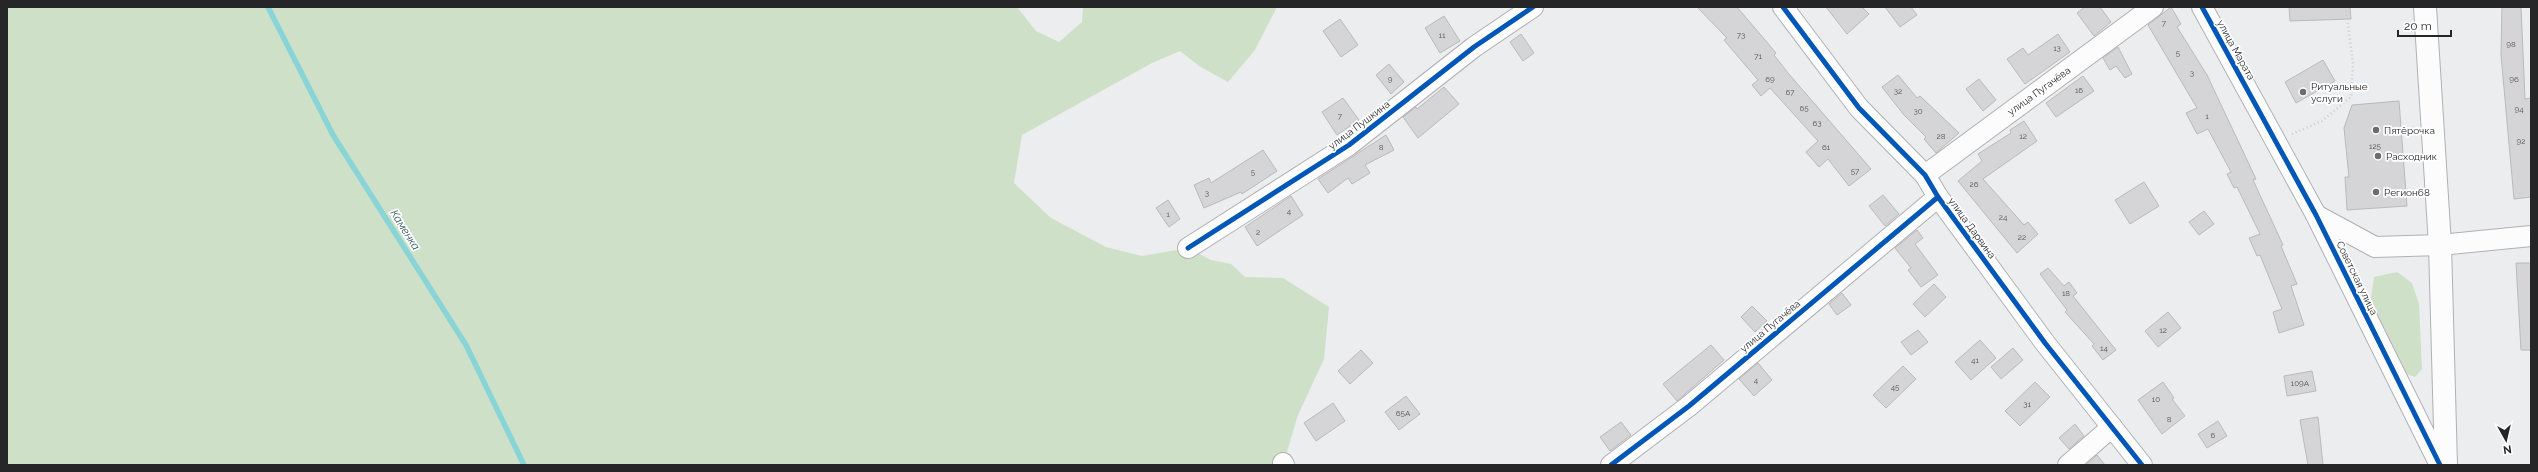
<svg xmlns="http://www.w3.org/2000/svg" width="2538" height="472" viewBox="0 0 2538 472" font-family="Raleway,sans-serif">
	<style>
		.green { fill: #cee0c8 }
		.lines { fill: none; stroke-linecap: round; stroke-linejoin: round }
		.stream { stroke: #88d4d6; stroke-width: 5.5 }
		.building { fill: #d5d5d7; stroke: #bababc }
		.minor-casing { stroke: #b1b1b2; stroke-width: 22 }
		.major-casing { stroke: #b1b1b2; stroke-width: 24 }
		.path { stroke: #ccc; stroke-width: 2.5; stroke-dasharray: 1 3; stroke-linecap: butt }
		.minor { stroke: #fcfcfd; stroke-width: 20 }
		.major { stroke: #fcfcfd; stroke-width: 22 }
		.cycleway-casing { stroke: #fff; stroke-width: 8 }
		.cycleway { stroke: #0057b8; stroke-width: 5 }
		.poi-dot { fill: #6b6c6e; stroke: #fff; stroke-width: 1.5 }
		.labels { text-anchor: middle; dominant-baseline: central; stroke-width: 3.5; stroke-linejoin: round; paint-order: stroke }
		.number-label { font-size: 8px; fill: #545456 }
		.street-label { font-size: 10px; fill: #262628; stroke: #fff }
		.poi-label { font-size: 10px; fill: #262628; stroke: #fff; text-anchor: start }
		.water-label { font-size: 11px; font-style: italic; fill: #245455; stroke: #fff }
	</style>
	<rect width="100%" height="100%" fill="#ecedef"/>
	<!-- green -->
	<g class="green">
		<polygon points="7,7 1017,7 1036,31 1059,42 1082,22 1083,7 1277,7 1255,50 1228,82 1199,66 1180,51 1152,63 1022,135 1014,183 1051,218 1106,247 1142,256 1188,248 1211,260 1231,264 1245,277 1283,278 1329,307 1324,359 1298,415 1283,465 7,465"/>
		<polygon points="2397,272 2412,283 2419,304 2422,369 2415,377 2407,374 2384,333 2371,298 2374,277"/>
	</g>
	<g class="lines">
		<!-- stream -->
		<polyline class="stream" points="268,7 333,135 466,345 524,465"/>
	</g>
	<!-- building -->
	<g class="building">
		<polygon points="1697,7 1737,7 1776,53 1774,55 1788,73 1871,169 1849,186 1828,159 1819,167 1806,152 1818,141 1770,88 1761,96 1752,85 1758,80 1724,40 1727,38"/>
		<polygon points="1826,7 1862,7 1869,14 1847,34"/>
		<polygon points="1885,7 1911,7 1917,15 1900,27"/>
		<polygon points="2085,7 2100,7 2111,22 2094,36 2077,13"/>
		<polygon points="2171,7 2181,24 2177,27 2207,75 2256,179 2253,180 2283,245 2281,246 2297,284 2291,286 2304,325 2279,333 2273,312 2282,309 2260,255 2257,256 2249,238 2260,234 2237,187 2234,188 2227,174 2231,172 2208,129 2197,134 2186,113 2197,108 2148,25"/>
		<polygon points="2289,7 2350,7 2351,19 2290,21"/>
		<polygon points="2502,7 2521,7 2525,99 2531,98 2531,197 2514,199 2501,55"/>
		<polygon points="1444,16 1460,41 1440,53 1425,28"/>
		<polygon points="1340,19 1358,45 1341,57 1323,31"/>
		<polygon points="1521,34 1534,53 1523,61 1510,42"/>
		<polygon points="2058,34 2070,52 2025,84 2007,59 2023,48 2028,55"/>
		<polygon points="2118,47 2132,74 2125,78 2116,66 2110,70 2103,58"/>
		<polygon points="2323,60 2335,81 2296,103 2285,82"/>
		<polygon points="1389,64 1404,82 1391,94 1376,75"/>
		<polygon points="1898,75 1917,98 1920,96 1959,133 1936,153 1924,139 1926,137 1904,115 1882,87"/>
		<polygon points="2083,76 2094,91 2056,117 2046,103"/>
		<polygon points="1979,79 1996,100 1983,111 1966,89"/>
		<polygon points="1444,87 1459,104 1418,138 1403,117 1416,107 1417,109"/>
		<polygon points="1343,98 1359,120 1337,135 1322,112"/>
		<polygon points="2399,101 2407,206 2347,210 2345,177 2349,177 2344,128 2352,105"/>
		<polygon points="2024,121 2037,141 1983,179 2024,225 2028,222 2038,234 2017,253 1958,181 1982,161 1978,154 2011,133 2010,130"/>
		<polygon points="1386,135 1394,150 1365,165 1370,173 1352,184 1348,178 1328,193 1318,179"/>
		<polygon points="1263,150 1277,171 1242,194 1241,192 1204,208 1194,185 1209,178 1211,183"/>
		<polygon points="2144,182 2159,206 2130,224 2115,200"/>
		<polygon points="1883,195 1899,214 1885,226 1869,206"/>
		<polygon points="1291,196 1303,215 1257,246 1245,227"/>
		<polygon points="1168,200 1180,219 1169,227 1156,208"/>
		<polygon points="2204,211 2214,224 2199,235 2189,222"/>
		<polygon points="1917,230 1923,238 1915,244 1938,275 1921,287 1908,270 1911,268 1895,248"/>
		<polygon points="2516,263 2531,263 2531,350 2521,350"/>
		<polygon points="2048,268 2064,286 2069,282 2077,293 2073,296 2116,350 2103,360 2092,346 2094,344 2065,312 2067,310 2040,274"/>
		<polygon points="1934,284 1946,297 1925,317 1913,304"/>
		<polygon points="1842,293 1851,305 1837,315 1829,304"/>
		<polygon points="1752,306 1767,321 1755,332 1741,317"/>
		<polygon points="2168,312 2181,328 2158,347 2145,331"/>
		<polygon points="1918,330 1928,342 1911,355 1901,342"/>
		<polygon points="1980,340 1996,358 1971,380 1955,362"/>
		<polygon points="1711,345 1724,360 1677,401 1663,384"/>
		<polygon points="2013,348 2023,360 2001,379 1991,367"/>
		<polygon points="1361,350 1373,363 1350,384 1338,371"/>
		<polygon points="1758,363 1772,380 1754,396 1739,379"/>
		<polygon points="1903,366 1916,379 1886,408 1873,395"/>
		<polygon points="2312,371 2316,391 2287,396 2284,376"/>
		<polygon points="2035,382 2050,397 2020,426 2005,411"/>
		<polygon points="2163,382 2174,398 2172,399 2185,416 2162,434 2138,400"/>
		<polygon points="1406,396 1420,414 1399,430 1385,412"/>
		<polygon points="1333,403 1345,421 1316,441 1304,423"/>
		<polygon points="2318,417 2323,465 2308,465 2300,420"/>
		<polygon points="2218,421 2227,436 2207,448 2198,434"/>
		<polygon points="1621,422 1631,435 1610,451 1600,437"/>
		<polygon points="2075,424 2084,436 2069,449 2059,438"/>
		<polygon points="2097,455 2105,465 2086,465"/>
	</g>
	<g class="lines">
		<!-- minor casing -->
		<g class="minor-casing">
			<g id="minor">
				<polyline points="1783,7 1859,108 1925,175 1938,197 2045,343 2142,465"/>
				<polyline points="2202,7 2316,215 2440,465"/>
				<polyline points="1925,175 2153,7"/>
				<polyline points="2316,215 2375,247 2440,245 2531,236"/>
				<polyline points="1188,248 1349,145 1474,47 1533,7"/>
				<polyline points="1283,463 1284,465"/>
				<polyline points="1611,465 1689,406 1938,197"/>
				<polyline points="2068,465 2112,427"/>
			</g>
		</g>
		<!-- major casing -->
		<g class="major-casing">
			<polyline id="major" points="2425,7 2440,245 2446,465"/>
		</g>
		<!-- path -->
		<polyline class="path" points="2292,134 2322,121 2351,97 2353,65 2346,7"/>
		<!-- minor -->
		<use href="#minor" class="minor"/>
		<!-- major -->
		<use href="#major" class="major"/>
		<!-- cycleway casing -->
		<g class="cycleway-casing">
			<g id="cycleway">
				<polyline points="1783,7 1859,108 1925,175 1938,197 2045,343 2142,465"/>
				<polyline points="2202,7 2316,215 2440,465"/>
				<polyline points="1188,248 1349,145 1474,47 1533,7"/>
				<polyline points="1611,465 1689,406 1938,197"/>
			</g>
		</g>
		<!-- cycleway -->
		<use href="#cycleway" class="cycleway"/>
	</g>
	<!-- markers -->
	<g class="poi-dot">
		<circle cx="2303" cy="92" r="4"/>
		<circle cx="2376" cy="130" r="4"/>
		<circle cx="2378" cy="156" r="4"/>
		<circle cx="2376" cy="192" r="4"/>
	</g>
	<g class="labels">
		<!-- number labels -->
		<g class="number-label">
			<text x="2164" y="23">7</text>
			<text x="1442" y="35">11</text>
			<text x="1741" y="35">73</text>
			<text x="2511" y="44">98</text>
			<text x="2057" y="48">13</text>
			<text x="2178" y="53">5</text>
			<text x="1758" y="56">71</text>
			<text x="2192" y="73">3</text>
			<text x="1390" y="79">9</text>
			<text x="1770" y="79">69</text>
			<text x="2514" y="79">96</text>
			<text x="2079" y="90">16</text>
			<text x="1898" y="91">32</text>
			<text x="1790" y="92">67</text>
			<text x="1804" y="108">65</text>
			<text x="2519" y="109">94</text>
			<text x="1918" y="111">30</text>
			<text x="1340" y="116">7</text>
			<text x="2207" y="116">1</text>
			<text x="1817" y="123">63</text>
			<text x="1941" y="136">28</text>
			<text x="2023" y="136">12</text>
			<text x="2521" y="141">92</text>
			<text x="2375" y="146">125</text>
			<text x="1381" y="147">8</text>
			<text x="1826" y="147">61</text>
			<text x="1855" y="171">57</text>
			<text x="1253" y="172">5</text>
			<text x="1974" y="184">26</text>
			<text x="1207" y="193">3</text>
			<text x="1289" y="211">4</text>
			<text x="1168" y="214">1</text>
			<text x="2003" y="217">24</text>
			<text x="1258" y="232">2</text>
			<text x="2022" y="237">22</text>
			<text x="2066" y="293">18</text>
			<text x="2163" y="330">12</text>
			<text x="2104" y="348">14</text>
			<text x="1975" y="360">41</text>
			<text x="1756" y="380">4</text>
			<text x="2300" y="383">109А</text>
			<text x="1895" y="387">45</text>
			<text x="2156" y="399">10</text>
			<text x="2027" y="404">31</text>
			<text x="1403" y="413">65А</text>
			<text x="2169" y="419">8</text>
			<text x="2213" y="435">6</text>
		</g>
		<!-- street labels -->
		<g class="street-label">
			<text transform="translate(2236 50) rotate(61)">улица Марата</text>
			<text transform="translate(2039 91) rotate(-36)">улица Пугачёва</text>
			<text transform="translate(1359 125) rotate(-37)">улица Пушкина</text>
			<text transform="translate(1972 228) rotate(54)">улица Дарвина</text>
			<text transform="translate(2357 278) rotate(64)">Советская улица</text>
			<text transform="translate(1770 326) rotate(-40)">улица Пугачёва</text>
		</g>
		<!-- poi labels -->
		<g class="poi-label">
			<text x="2311" y="86">Ритуальные<tspan x="2311" dy="12">услуги</tspan></text>
			<text x="2384" y="130">Пятёрочка</text>
			<text x="2386" y="156">Расходник</text>
			<text x="2384" y="192">Регион68</text>
		</g>
		<!-- water labels -->
		<g class="water-label">
			<text transform="translate(405 230) rotate(58)">Каменка</text>
		</g>
	</g>
	<!-- border -->
	<rect width="2538" height="472" fill="none" stroke="#262628" stroke-width="16"/>
	<!-- north arrow -->
	<g transform="translate(2506 440) rotate(172)" stroke="#ffffff" stroke-width="3" paint-order="stroke">
	<path d="M0-3L7 15L0 10L-7 15Z" fill="#262628"/>
	<text y="-6" font-size="11" font-weight="bold" text-anchor="middle" fill="#262628">N</text>
	</g>
	<!-- scale -->
	<path d="M2398 30v6h53v-6" fill="none" stroke="#262628" stroke-width="2"/>
	<text x="2404" y="30" font-size="12" fill="#262628" stroke="#ffffff" stroke-width="3" paint-order="stroke">20 m</text>
</svg>
